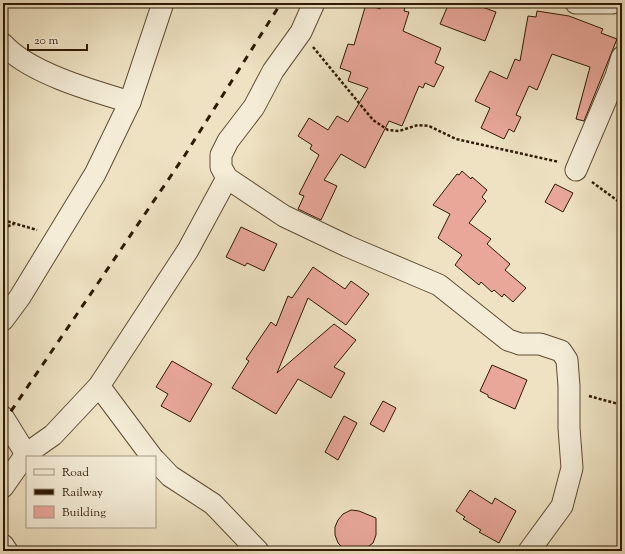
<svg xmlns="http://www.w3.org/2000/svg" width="625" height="554" viewBox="0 0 625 554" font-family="'Sorts Mill Goudy',serif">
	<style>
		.building { fill: #e9a79a; stroke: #2f1a04 }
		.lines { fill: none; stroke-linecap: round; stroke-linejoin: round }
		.minor-casing { stroke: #5f4c34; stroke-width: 23 }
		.path { stroke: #2f1a04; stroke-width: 2.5; stroke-dasharray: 3 2; stroke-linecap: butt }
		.minor { stroke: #f4ecd7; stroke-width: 21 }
		.rail { stroke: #2f1a04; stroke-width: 3; stroke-dasharray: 7 7; stroke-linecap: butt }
	</style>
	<rect width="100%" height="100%" fill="#eee2c2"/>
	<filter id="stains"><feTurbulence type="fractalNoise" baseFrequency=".005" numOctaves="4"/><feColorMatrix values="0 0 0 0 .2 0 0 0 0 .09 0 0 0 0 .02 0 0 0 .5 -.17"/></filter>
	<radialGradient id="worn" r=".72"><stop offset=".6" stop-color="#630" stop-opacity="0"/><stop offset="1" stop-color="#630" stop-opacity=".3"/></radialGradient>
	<!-- building -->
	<g class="building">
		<polygon points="382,3 406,3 404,11 409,12 403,31 441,48 435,63 444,67 434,87 425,83 423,88 419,86 402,126 389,121 365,168 341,154 324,180 337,186 321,220 298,209 304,196 299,194 319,155 310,149 312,145 298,136 309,118 328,130 337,116 348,122 368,88 348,81 351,72 340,68 348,44 354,45 366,4 380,9"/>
		<polygon points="449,3 471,3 496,12 485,41 440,24"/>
		<polygon points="537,11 569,16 603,29 601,33 617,39 584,121 576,119 590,67 552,54 537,90 529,86 516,115 521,117 514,132 509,129 504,139 481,128 490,108 475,101 490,71 507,79 515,59 520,61 528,16 536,17"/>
		<polygon points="462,171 471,179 472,177 487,190 482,197 486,201 469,223 491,239 487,244 510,264 505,270 526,288 513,302 504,294 502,297 494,290 492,292 481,282 479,285 455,265 462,255 438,238 450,214 433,205 457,174 459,175"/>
		<polygon points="555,184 573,193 563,212 545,202"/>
		<polygon points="241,227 277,244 264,271 247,263 245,266 226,257"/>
		<polygon points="313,267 345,289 351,281 369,294 346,325 308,298 277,373 334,324 356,340 334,367 345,373 331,398 298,379 276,414 232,388 249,361 246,359 271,322 276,326 288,296 292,298"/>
		<polygon points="172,361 212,384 190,422 161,406 168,394 156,387"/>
		<polygon points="492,365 527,380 515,409 488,397 488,395 480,391"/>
		<polygon points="383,401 396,408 384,432 370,424"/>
		<polygon points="344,416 357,423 338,460 325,452"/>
		<polygon points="470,490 492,504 495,498 516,511 499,543 479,532 481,530 463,519 465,517 456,511"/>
		<polygon points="351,510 359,511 376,518 376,535 373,543 362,551 349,551 344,549 338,543 335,535 335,527 338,520 343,514"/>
	</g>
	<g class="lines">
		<!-- minor casing -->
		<g class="minor-casing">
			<g id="minor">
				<polyline points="314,3 301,32 273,71 254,107 228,141 221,155 221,167 227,178 284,216 347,246 439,285 508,340 520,344 540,344 561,351 567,360 569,386 569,428 572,468 562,506 529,551"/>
				<polyline points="576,3 612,3"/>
				<path d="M3 44C29 73 93 91 130 102"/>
				<polyline points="576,170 616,76 622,57"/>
				<polyline points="3,320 20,297 95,174 130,102 163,3"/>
				<polyline points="99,386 152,457"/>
				<polyline points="3,417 26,454"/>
				<polyline points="155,460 170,476 213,504 258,551"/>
				<polyline points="3,487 26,454 53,435 99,386 188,250 227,178"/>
				<polyline points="3,545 7,551"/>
			</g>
		</g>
		<!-- path -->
		<g class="path">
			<polyline points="313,47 373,120 388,130 399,131 418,125 429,126 456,139 559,162"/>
			<polyline points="592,182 622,204"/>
			<polyline points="3,220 37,230"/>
			<polyline points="3,228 14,224"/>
			<polyline points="589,396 622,405"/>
		</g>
		<!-- minor -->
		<use href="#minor" class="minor"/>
		<!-- rail -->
		<polyline class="rail" points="3,423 185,155 281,3"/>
	</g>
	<!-- margin -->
	<rect width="625" height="554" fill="none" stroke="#eee2c2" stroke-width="16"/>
	<rect x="4" y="4" width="617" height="546" fill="none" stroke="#2f1a04" stroke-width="2"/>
	<rect x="8" y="8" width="609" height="538" fill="none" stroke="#2f1a04"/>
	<!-- legend -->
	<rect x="26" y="456" width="130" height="72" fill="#f4ecd7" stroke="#a59883"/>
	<rect x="34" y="469" width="20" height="6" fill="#f4ecd7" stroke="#a59883"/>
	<text x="62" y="476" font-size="12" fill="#2f1a04">Road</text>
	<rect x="34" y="489" width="20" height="6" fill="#2f1a04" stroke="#a59883"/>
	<text x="62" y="496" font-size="12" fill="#2f1a04">Railway</text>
	<rect x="34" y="506" width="20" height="12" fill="#e9a79a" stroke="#a59883"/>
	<text x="62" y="516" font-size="12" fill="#2f1a04">Building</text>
	<!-- scale -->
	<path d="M28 44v6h59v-6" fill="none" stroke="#2f1a04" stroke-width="2"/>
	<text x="34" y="44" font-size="12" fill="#2f1a04" stroke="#f4ecd7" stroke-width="3" paint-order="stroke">20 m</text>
	<rect width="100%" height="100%" filter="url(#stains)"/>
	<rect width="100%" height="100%" fill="url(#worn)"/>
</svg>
